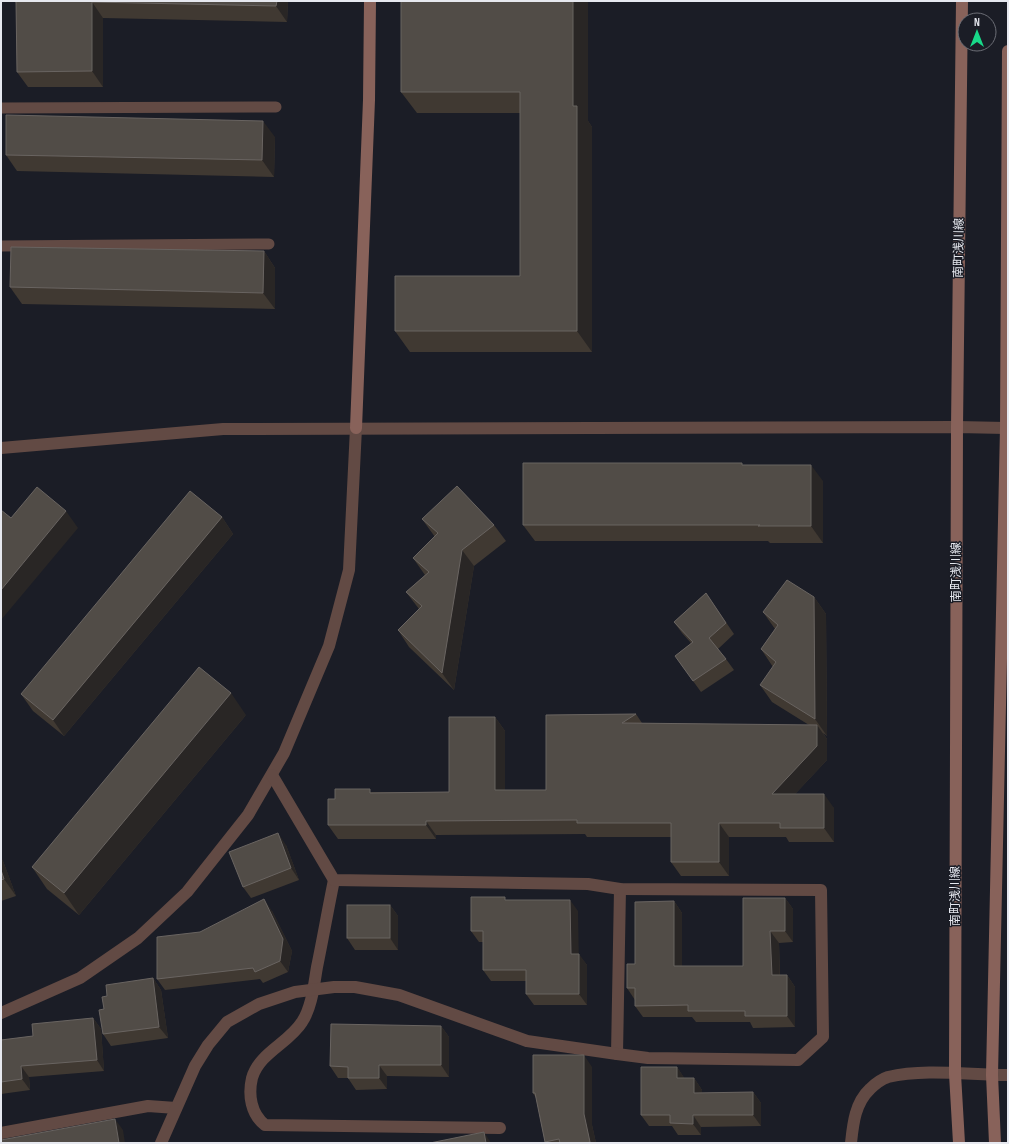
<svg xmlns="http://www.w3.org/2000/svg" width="1009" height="1144" viewBox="0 0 1009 1144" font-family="'Sofia Sans Condensed','Noto Sans JP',sans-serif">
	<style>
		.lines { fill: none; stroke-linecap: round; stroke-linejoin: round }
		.lane { stroke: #624a44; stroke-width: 11 }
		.street { stroke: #624a44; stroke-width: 12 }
		.secondary { stroke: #88625a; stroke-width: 12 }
		.wall { fill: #403932 }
		.shaded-wall { fill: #292625 }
		.building { fill: #514c47; stroke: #696461 }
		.labels { text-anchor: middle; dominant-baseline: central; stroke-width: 3; stroke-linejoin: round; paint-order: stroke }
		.street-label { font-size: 12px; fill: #e6e8ef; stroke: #1b1d26 }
	</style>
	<rect width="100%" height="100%" fill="#1b1d26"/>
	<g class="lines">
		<!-- lane -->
		<g class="lane">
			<polyline points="1,108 276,107"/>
			<polyline points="1,246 269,244"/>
		</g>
		<!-- street -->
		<g class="street">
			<polyline points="1,448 223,429 957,427 1006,428"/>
			<path d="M334 880C328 909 323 938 317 967 314 984 312 1007 302 1022 289 1043 259 1053 252 1078 248 1095 251 1114 265 1125L500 1128"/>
			<polyline points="1,1013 80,978 138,938 187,892 248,815 284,753 329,646 349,570 356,428"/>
			<polyline points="617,1054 620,889"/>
			<polyline points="1,1133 148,1106 176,1108"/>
			<polyline points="161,1143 195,1066 208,1045 227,1022 259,1004 295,992 334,987 355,987 399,995 527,1041 617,1054 648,1058 798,1060 823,1037 821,890 620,889 588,884 334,880 272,775"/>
			<path d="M851 1143C853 1124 855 1103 870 1089 875 1084 882 1079 888 1077 926 1068 969 1075 1008 1075"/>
		</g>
		<!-- secondary -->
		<g class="secondary">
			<polyline points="356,428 369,100 370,1"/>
			<polyline points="959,1143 955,1074 957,427 962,1"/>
			<polyline points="995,1143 992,1075 1006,428 1008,51"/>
		</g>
	</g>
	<!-- wall -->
	<g class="wall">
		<polygon points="14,1 288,1 287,22 103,18 103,87 28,87 17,72 16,3"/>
		<polygon points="588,1 588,121 592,127 592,352 410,352 395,331 520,276 520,113 417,113 401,92"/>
		<polygon points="275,137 274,177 17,171 6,155"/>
		<polygon points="264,251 275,268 275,309 22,304 10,287"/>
		<polygon points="743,465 823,481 823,543 770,543 768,541 535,541 523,525"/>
		<polygon points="222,517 233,534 64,736 33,711 21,694"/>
		<polygon points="422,519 494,525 506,541 474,566 454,690 409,647 398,630 419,609 406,592 425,575 413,558 435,537"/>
		<polygon points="706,593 734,634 718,649 726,659 734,670 701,692 675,656 691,643 682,633 674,622"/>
		<polygon points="814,597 826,614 827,736 823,733 827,739 827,760 795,794 834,808 834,842 789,842 786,837 729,837 729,876 681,876 671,862 671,837 587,837 585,834 436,835 436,839 338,839 328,825 335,799 372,792 449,792 495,717 505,731 505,790 546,790 546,715 636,714 642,723 809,725 772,702 760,685 773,667 761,649 775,629 763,612"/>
		<polygon points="246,715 79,915 47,889 32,867"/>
		<polygon points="286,845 299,880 251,898 243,887"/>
		<polygon points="1,858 3,861 16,896 1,901"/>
		<polygon points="785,898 793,909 793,942 779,943 780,975 787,975 795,987 795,1027 753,1028 750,1022 696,1022 692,1017 643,1017 635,1006 635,1000 627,988 635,964 674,901 682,913 682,966 743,966"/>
		<polygon points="507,900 578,911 578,954 587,965 587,1005 534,1005 526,994 526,981 491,981 483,970 483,942 479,942 471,931"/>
		<polygon points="390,905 398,916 398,950 355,950 347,938"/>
		<polygon points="272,911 292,951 288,972 263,983 260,979 165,990 157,979 200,932"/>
		<polygon points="153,978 161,990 168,1038 111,1046 103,1034 107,996"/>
		<polygon points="93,1018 101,1029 104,1071 29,1077 30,1090 1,1094 1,1040 33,1036"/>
		<polygon points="441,1026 449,1037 449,1077 387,1076 387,1089 356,1090 348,1078 338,1078 330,1066"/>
		<polygon points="592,1067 592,1125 596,1143 546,1143 545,1142 536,1098 533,1093"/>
		<polygon points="677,1067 684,1078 694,1078 702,1090 702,1093 753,1092 761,1103 761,1126 701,1127 701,1135 678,1135 672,1126 649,1126 641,1115"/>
	</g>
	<!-- shaded-wall -->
	<g class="shaded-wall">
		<polygon points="277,1 288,1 287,22 276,6"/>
		<polygon points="573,1 588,1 588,121 592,127 592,352 577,331 573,106"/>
		<polygon points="92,2 103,18 103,87 92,71"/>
		<polygon points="263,121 275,137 274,177 262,160"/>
		<polygon points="264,251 275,268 275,309 263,293"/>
		<polygon points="811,465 823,481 823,543 811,526"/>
		<polygon points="66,511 78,528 1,620 1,590"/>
		<polygon points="222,517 233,534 64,736 53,720"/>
		<polygon points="462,550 474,566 454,690 442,673"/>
		<polygon points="814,597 826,614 827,736 815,719"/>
		<polygon points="231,693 246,715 79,915 64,893"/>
		<polygon points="495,717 505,731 505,804 495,790"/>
		<polygon points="817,725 827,739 827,760 782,808 772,794"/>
		<polygon points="824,794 834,808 834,842 824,828"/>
		<polygon points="426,821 436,835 436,839 426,825"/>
		<polygon points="719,823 729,837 729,876 719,862"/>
		<polygon points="278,833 286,845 299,880 291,868"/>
		<polygon points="1,858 3,861 16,896 4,879 1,870"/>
		<polygon points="785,898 793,909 793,942 785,931"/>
		<polygon points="264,899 272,911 292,951 288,972 280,961"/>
		<polygon points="570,900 578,911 579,965 571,954"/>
		<polygon points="674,901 682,913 682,978 674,966"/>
		<polygon points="390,905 398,916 398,950 390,938"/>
		<polygon points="770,931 779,943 780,987 772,975"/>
		<polygon points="579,954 587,965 587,1005 579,994"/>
		<polygon points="787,975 795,987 795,1027 787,1016"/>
		<polygon points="153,978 161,990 168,1038 159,1027"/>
		<polygon points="93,1018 101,1029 104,1071 97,1060"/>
		<polygon points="441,1026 449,1037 449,1077 441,1065"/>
		<polygon points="584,1055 592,1067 592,1125 596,1143 591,1143 590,1142 584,1114"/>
		<polygon points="379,1065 387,1076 387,1089 379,1078"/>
		<polygon points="21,1066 29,1077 30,1090 22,1079"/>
		<polygon points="677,1067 685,1079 677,1078"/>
		<polygon points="694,1078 702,1090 702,1104 694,1093"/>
		<polygon points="753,1092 761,1103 761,1126 753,1115"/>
		<polygon points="693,1115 701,1127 701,1135 693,1124"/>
		<polygon points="115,1119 123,1130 125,1143 119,1143"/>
		<polygon points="484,1132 491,1143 486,1143"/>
	</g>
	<!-- building -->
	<g class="building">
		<polygon points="16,1 277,1 276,6 92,2 92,71 17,72"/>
		<polygon points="401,1 573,1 573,106 577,106 577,331 395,331 395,276 520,276 520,92 401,92"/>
		<polygon points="6,115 263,121 262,160 6,155"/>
		<polygon points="11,247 264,251 263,293 10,287"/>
		<polygon points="523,463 742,463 742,465 811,465 811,526 758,526 760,525 523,525"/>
		<polygon points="457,486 494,525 462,550 442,673 398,630 422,606 406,592 429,572 413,558 438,533 422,519"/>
		<polygon points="37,487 66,511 1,590 1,510 11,518"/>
		<polygon points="190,491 222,517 53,720 21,694"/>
		<polygon points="787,580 814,597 815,719 760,685 776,662 761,649 778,625 763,612"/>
		<polygon points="706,593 726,623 709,638 726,659 693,681 675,656 693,642 674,622"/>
		<polygon points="199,667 231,693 64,893 32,867"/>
		<polygon points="636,714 622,723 817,725 817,746 772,794 824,794 824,828 780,828 780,823 719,823 719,862 671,862 671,823 577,823 577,820 426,821 426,825 328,825 328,799 335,799 335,789 370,789 370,793 449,792 449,717 495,717 495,790 546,790 546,715"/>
		<polygon points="278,833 291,868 243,887 229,852"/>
		<polygon points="1,870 4,879 1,880"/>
		<polygon points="471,897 505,897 505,900 570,900 571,954 579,954 579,994 526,994 526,970 483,970 483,931 471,931"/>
		<polygon points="743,898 785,898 785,931 770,931 772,975 787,975 787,1016 745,1016 745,1011 688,1011 688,1005 635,1006 635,988 627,988 627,964 635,964 635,902 674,901 674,966 743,966"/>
		<polygon points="264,899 283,939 280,961 255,972 253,968 157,979 157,937 200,932"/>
		<rect x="347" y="905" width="43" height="33"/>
		<polygon points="153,978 159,1027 103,1034 99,1010 104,1009 102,997 107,996 106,985"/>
		<polygon points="93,1018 97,1060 21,1066 22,1079 1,1082 1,1040 33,1036 32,1024"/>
		<polygon points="331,1024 441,1026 441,1065 379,1065 379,1078 348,1078 348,1067 330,1066"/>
		<polygon points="533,1055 584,1055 584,1114 590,1142 586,1143 560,1143 559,1139 545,1142 535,1093 533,1093"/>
		<polygon points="641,1067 677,1067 677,1078 694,1078 694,1093 753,1092 753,1115 693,1115 693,1124 670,1123 670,1115 641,1115"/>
		<polygon points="115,1119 119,1143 1,1143 1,1140"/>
		<polygon points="484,1132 486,1143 430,1143"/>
	</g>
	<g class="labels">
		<!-- street labels -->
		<g class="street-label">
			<text transform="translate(959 248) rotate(-89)">南町浅川線</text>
			<text transform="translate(956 572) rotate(-90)">南町浅川線</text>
			<text transform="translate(955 896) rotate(-90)">南町浅川線</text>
		</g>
	</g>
	<!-- border -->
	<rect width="1009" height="1144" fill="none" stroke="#e6e8ef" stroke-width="4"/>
	<!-- north arrow -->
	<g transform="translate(977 32)"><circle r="19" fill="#1b1d26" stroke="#6c6e76"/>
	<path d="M0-3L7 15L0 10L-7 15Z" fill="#18d989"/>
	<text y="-6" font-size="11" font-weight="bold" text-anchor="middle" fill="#e6e8ef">N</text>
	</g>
</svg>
